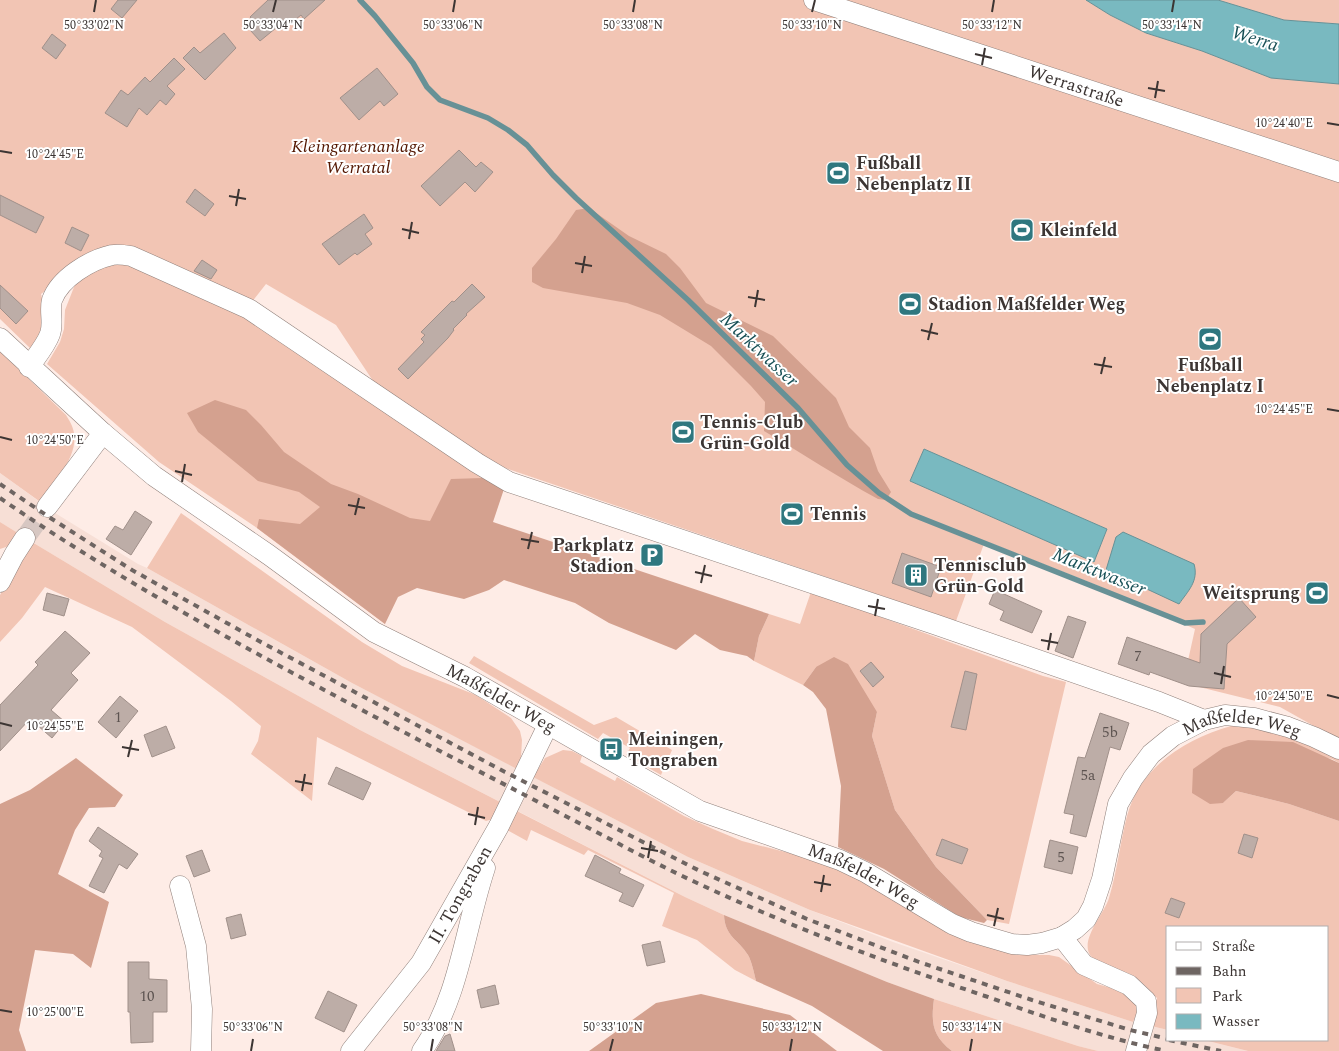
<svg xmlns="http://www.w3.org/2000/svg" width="1339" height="1051" viewBox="0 0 1339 1051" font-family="Spectral,serif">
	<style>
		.built { fill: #f7dfd6 }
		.green { fill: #f2c5b4; fill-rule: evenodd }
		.forest { fill: #d4a18f }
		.water { fill: #79b9c0; stroke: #679196 }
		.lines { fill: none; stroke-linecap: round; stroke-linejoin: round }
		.stream { stroke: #679196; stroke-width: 5.5 }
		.building { fill: #bdada7; stroke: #a0908a }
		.minor-tunnel { stroke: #d7c7c2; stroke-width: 20; stroke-dasharray: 20 10; stroke-linecap: butt }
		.minor-casing { stroke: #90807b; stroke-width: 21 }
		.minor { stroke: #fff; stroke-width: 20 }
		.rail { stroke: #6e6562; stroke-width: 4; stroke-dasharray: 6 6; stroke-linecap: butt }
		.ticks { fill: none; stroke: #3c3533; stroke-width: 2 }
		.labels { text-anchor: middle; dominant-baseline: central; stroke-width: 4; stroke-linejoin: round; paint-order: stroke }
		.number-label { font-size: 15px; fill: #5c5350 }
		.street-label { font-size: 18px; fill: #3c3533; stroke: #fff }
		.park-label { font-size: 18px; font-style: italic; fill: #531600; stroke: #fff }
		.poi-label { font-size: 18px; font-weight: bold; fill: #3c3533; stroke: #fff; text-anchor: start }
		.water-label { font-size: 19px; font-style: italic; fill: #185056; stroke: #fff }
		.ticks-label { font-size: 12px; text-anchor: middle; fill: #3c3533; stroke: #fff; stroke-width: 4; stroke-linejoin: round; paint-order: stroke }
	</style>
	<rect width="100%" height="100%" fill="#feece6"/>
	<!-- built -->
	<polygon class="built" points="0,473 55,513 138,564 147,568 352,683 688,857 810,910 893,942 1007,981 1133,1022 1168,1030 1168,1040 1204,1040 1248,1051 1098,1051 1078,1046 934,999 887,982 724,915 685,897 360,730 165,622 32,542 0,522"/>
	<!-- green -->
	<g class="green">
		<path d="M0 0H1086L1110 15 1146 33 1202 51 1271 78 1339 84V740L1280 707 1183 683 1195 629 1099 586 985 541 956 621 496 465 379 390 336 325 266 284 251 303 123 245 79 264 41 294 49 325 31 349 0 319ZM924 449 1107 529 1094 562 910 481Z"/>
		<polygon points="1218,0 1339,0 1339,24 1284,20"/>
		<polygon points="119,261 236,308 501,482 385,577 385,624 257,528 159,462 47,364 60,342 64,329 65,310 76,282 95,267"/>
		<path d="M0 351 66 415C69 420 73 426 74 433 78 458 54 482 39 501L0 473Z"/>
		<polygon points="181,513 362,642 402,666 476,695 511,718 520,731 522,740 521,757 517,769 352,683 147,568"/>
		<polygon points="0,522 21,535 9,546 0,549"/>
		<polygon points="32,542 165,622 360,730 502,803 493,819 486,821 317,737 312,801 251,754 258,741 261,726 231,701 132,627 45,587 22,618 0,642 0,595 18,563"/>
		<polygon points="812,589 820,595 1043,676 1066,682 1009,924 987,920 936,867 895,810 872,736 877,712 816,667 803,685 754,661 759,636 769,614 800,624"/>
		<polygon points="474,656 594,725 616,717 672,750 661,775 626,755 630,748 603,733 598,739 469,663"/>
		<path d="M1231 726 1262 728 1290 737 1339 758V763L1332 759 1248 740 1223 803 1236 791 1289 804 1339 821V1051H1248L1204 1040H1328V927H1168V1030L1151 1026 1157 998C1150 991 1141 980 1132 975 1121 969 1094 965 1089 953 1082 937 1104 914 1109 898 1117 872 1120 843 1127 816 1140 767 1185 739 1231 726Z"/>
		<polygon points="563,750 572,751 582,756 580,762 615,781 617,777 684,816 713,829 742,841 824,862 870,886 936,926 960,938 979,945 1001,950 1026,955 1049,955 1059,957 1097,984 1115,989 1132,997 1138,1010 1133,1022 1007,981 810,910 688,857 533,777 545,758"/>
		<path d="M515 810 685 897 724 915C725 937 738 939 748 955 752 962 754 973 756 981L735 970 697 940 662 926 674 893 588 850 584 855 531 830 527 841 507 830Z"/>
		<path d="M934 999 1078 1046 1098 1051H952C932 1036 931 1022 934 999Z"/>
	</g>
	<!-- forest -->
	<g class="forest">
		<path d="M589 208 629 236 666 254 680 268 706 303 773 336 836 398 849 427 870 448 878 471 891 492 886 500 878 499C839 478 802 453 764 431L765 402 751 386 711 346 660 315 627 303 543 288 532 282V268L556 239 576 210Z"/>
		<polygon points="215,400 246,410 261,425 284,452 331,484 358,494 410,518 430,521 451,479 482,478 505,486 493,522 769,614 759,636 754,661 747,656 720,650 695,634 676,650 609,623 575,603 504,580 489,590 464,599 417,588 398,597 385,624 257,528 259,519 300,524 320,507 299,492 258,481 198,432 187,413"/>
		<polygon points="834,657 848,664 877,712 872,736 895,810 936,867 987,920 984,923 960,917 884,869 838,847 841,786 826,709 813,692 803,685 816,667"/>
		<polygon points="1248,740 1293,742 1339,763 1339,821 1289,804 1236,791 1223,803 1210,804 1192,793 1193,769 1223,748"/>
		<polygon points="76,758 123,795 115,807 89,808 75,830 58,874 109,902 91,968 73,954 35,950 19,1030 26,1051 0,1051 0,804 30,790"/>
		<path d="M724 915 887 982 934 999C931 1022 932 1036 952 1051H883L812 1006 756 981C754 973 752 962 748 955 738 939 725 937 724 915Z"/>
		<polygon points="701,994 790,1015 837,1051 589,1051 656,1003"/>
	</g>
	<!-- water -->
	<g class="water">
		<polygon points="1086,0 1218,0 1284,20 1339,24 1339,84 1271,78 1202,51 1146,33 1110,15"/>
		<polygon points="924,449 1107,529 1094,562 910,481"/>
		<path d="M1123 532 1194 564C1199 581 1188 591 1179 604L1106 570 1116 537Z"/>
	</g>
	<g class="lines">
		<!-- stream -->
		<polyline class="stream" points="360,0 375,16 413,63 427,87 440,100 488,118 508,130 527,145 553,175 576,198 688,300 798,408 847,465 879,493 911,514 1185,623 1203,622"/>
	</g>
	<!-- building -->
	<g class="building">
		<polygon points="118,0 137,0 122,18 111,9"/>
		<polygon points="268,0 325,0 304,19 301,15 290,24 287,19 260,41 250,30 256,24 250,17"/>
		<polygon points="224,33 236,48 205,80 183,58 194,47 200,53"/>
		<polygon points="52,34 66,45 56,59 42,48"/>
		<polygon points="174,58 185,69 167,86 175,94 166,105 160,100 147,115 139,108 127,127 105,113 121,90 128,95 145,77 150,82"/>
		<polygon points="377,68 398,94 384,106 380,101 359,120 340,98"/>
		<polygon points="459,150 476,167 481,162 493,172 475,192 465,182 440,206 421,186"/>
		<polygon points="195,189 214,204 205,216 186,202"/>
		<polygon points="0,195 44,217 36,233 0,215"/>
		<polygon points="364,214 373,228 365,234 372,244 357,255 355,253 339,265 322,244"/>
		<polygon points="72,227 89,235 81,251 65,243"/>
		<polygon points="202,260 217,270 211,279 194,271"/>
		<polygon points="472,284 485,297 466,314 467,315 453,329 454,330 448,338 408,379 398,369 424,342 421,339 425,335 421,332 452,301 454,302"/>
		<polygon points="0,285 28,311 16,324 0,308"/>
		<polygon points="135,511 152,522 131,555 106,539 115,526 123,530"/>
		<polygon points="902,553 941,567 931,597 892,583"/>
		<polygon points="995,590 1042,611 1032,633 1000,620 1004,611 989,604"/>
		<polygon points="47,593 69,599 64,616 43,610"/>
		<polygon points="1239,598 1256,617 1227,644 1224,689 1189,686 1150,672 1149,675 1118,664 1127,637 1200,663 1201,634"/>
		<polygon points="1068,616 1086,622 1073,658 1055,651"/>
		<polygon points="65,631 90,653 71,673 78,680 51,710 65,722 52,738 30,719 0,751 0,705 38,665 35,662"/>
		<polygon points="871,662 884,677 873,687 860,671"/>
		<polygon points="965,671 977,674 966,730 951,727"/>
		<polygon points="120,696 138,711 116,738 98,722"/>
		<polygon points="1100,713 1129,723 1120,750 1110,747 1086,837 1070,833 1074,815 1064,813 1078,757 1085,758"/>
		<polygon points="166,726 175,748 152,757 144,735"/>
		<polygon points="336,767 371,783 363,800 328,784"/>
		<polygon points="98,827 138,854 127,869 119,864 104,893 89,886 103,858 99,856 102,851 89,841"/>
		<polygon points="1244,834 1258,838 1252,858 1238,853"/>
		<polygon points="942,839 968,849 962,864 936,855"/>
		<polygon points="1050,840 1078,847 1072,874 1044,867"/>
		<polygon points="202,850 210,871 194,877 186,856"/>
		<polygon points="595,855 621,869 619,873 644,885 633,907 619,901 623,893 585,876"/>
		<polygon points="1171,898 1185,903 1179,918 1165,913"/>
		<polygon points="241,914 246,935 231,939 226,918"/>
		<polygon points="660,941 665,962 647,966 642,945"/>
		<polygon points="128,962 149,962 149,979 167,980 167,1012 153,1012 153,1042 131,1043 130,1012 128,1012"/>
		<polygon points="495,985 499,1004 481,1008 477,990"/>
		<polygon points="328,991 357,1005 344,1032 315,1018"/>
		<polygon points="450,1034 455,1051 436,1051 445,1036"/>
	</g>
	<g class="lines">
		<!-- minor-tunnel -->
		<polyline class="minor-tunnel" points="25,538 47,507"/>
		<!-- minor casing -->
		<g class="minor-casing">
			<g id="minor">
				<path id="s1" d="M814 0 1339 172"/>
				<path id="s2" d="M0 338 103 433 154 476 269 555 374 632 465 677 700 811 840 860 865 872 952 924 971 932 1012 944 1027 945 1042 943 1062 937 1075 929 1086 919 1093 906 1102 879 1118 804 1133 778 1151 754 1173 736 1204 720 1225 715 1254 718 1288 727 1314 737 1339 749"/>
				<path d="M29 367C36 357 46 345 50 334 54 323 49 311 52 300 60 278 90 260 112 255 118 254 125 255 131 256L249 309 477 463 509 482 934 624 1159 702 1204 720"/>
				<polyline points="47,507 103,433"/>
				<polyline points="0,582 14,555 25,538"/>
				<polyline points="180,886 196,946 202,1009 201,1051"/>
				<polyline points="1062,937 1084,965 1129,985 1146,1001 1147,1013 1136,1051"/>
				<path id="s3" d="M351 1051 421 963 499 826 548 725"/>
				<path d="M422 1051C459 999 465 928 485 868"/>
			</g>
		</g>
		<!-- minor -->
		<use href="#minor" class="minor"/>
		<!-- rail -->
		<g class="rail">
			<polyline points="0,484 52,519 132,570 259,641 505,772 700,871 807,919 919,962 1032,1000 1130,1030 1168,1039"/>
			<path d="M0 498C138 593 286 670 434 748 492 778 550 808 608 838 636 853 665 868 695 882 789 926 887 963 985 996 1044 1017 1105 1038 1166 1051"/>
			<polyline points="1169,1040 1221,1051"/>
		</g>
	</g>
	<!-- ticks -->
	<path class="ticks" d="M94 12 96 0M273 12 276 0M453 12 455 0M633 12 635 0M812 12 815 0M992 12 994 0M1172 12 1174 0M975 54 992 58M982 65 985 48M1148 88 1165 91M1155 98 1158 81M1327 123 1339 125M0 151 12 153M229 196 246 199M236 206 239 189M402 229 419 233M409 239 412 222M575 263 592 266M582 273 585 256M748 297 765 300M755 307 758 290M921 330 938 334M928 340 932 323M1094 364 1112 367M1101 374 1105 357M1327 409 1339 411M0 437 12 440M175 471 192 475M182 482 185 464M348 505 365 508M355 515 359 498M521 539 539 542M528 549 532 532M695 572 712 576M701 583 705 565M868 606 885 609M875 616 878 599M1041 640 1058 643M1048 650 1051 633M1214 673 1231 677M1221 684 1224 666M1327 695 1339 698M0 723 12 726M122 747 139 750M128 757 132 740M295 781 312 784M302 791 305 774M468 814 485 818M475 825 478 807M641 848 658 851M648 858 651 841M814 882 831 885M821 892 824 875M987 915 1004 919M994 926 998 908M0 1010 12 1012M251 1051 253 1039M431 1051 433 1039M610 1051 613 1039M790 1051 792 1039M970 1051 972 1039"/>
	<!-- icons -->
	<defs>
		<g id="stadium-square" transform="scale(1.25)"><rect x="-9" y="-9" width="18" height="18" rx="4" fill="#2f777f" stroke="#fff"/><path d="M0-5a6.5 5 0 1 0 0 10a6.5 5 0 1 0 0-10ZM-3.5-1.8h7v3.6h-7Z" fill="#fff"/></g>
		<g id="parking-square" transform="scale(1.25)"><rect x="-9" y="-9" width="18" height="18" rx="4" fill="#2f777f" stroke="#fff"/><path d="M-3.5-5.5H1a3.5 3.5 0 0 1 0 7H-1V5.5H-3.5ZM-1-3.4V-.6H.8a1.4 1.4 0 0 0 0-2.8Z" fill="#fff"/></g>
		<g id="building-square" transform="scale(1.25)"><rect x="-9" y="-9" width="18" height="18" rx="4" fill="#2f777f" stroke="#fff"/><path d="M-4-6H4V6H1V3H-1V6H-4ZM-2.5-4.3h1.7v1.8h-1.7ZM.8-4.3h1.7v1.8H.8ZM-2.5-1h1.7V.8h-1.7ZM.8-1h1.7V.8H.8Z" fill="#fff"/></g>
		<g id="bus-square" transform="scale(1.25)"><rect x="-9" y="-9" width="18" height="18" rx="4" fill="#2f777f" stroke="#fff"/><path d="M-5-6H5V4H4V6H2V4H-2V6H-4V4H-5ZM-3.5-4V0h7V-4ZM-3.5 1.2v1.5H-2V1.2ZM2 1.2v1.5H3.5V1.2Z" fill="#fff"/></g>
	</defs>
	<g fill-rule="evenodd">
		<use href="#stadium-square" x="838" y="173"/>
		<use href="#stadium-square" x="1022" y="230"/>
		<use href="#stadium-square" x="910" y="304"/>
		<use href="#stadium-square" x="1210" y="339"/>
		<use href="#stadium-square" x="683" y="432"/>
		<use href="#stadium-square" x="792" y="514"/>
		<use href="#parking-square" x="652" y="555"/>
		<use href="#building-square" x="916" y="575"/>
		<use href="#stadium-square" x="1317" y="593"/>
		<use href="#bus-square" x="611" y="749"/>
	</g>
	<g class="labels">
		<!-- number labels -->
		<g class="number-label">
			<text x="1138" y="656">7</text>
			<text x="118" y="717">1</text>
			<text x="1110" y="732">5b</text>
			<text x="1088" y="775">5a</text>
			<text x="1061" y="857">5</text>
			<text x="147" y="996">10</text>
		</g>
		<!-- street labels -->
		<g class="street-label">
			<text stroke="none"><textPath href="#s1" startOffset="276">Werrastraße</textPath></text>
			<text stroke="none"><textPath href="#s2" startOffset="620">Maßfelder Weg</textPath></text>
			<text stroke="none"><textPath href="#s2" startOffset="1552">Maßfelder Weg</textPath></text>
			<text stroke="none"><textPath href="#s2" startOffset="1025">Maßfelder Weg</textPath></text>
			<text stroke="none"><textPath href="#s3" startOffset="191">II. Tongraben</textPath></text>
		</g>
		<!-- park labels -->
		<g class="park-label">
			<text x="358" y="146">Kleingartenanlage<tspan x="358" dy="21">Werratal</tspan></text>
		</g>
		<!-- poi labels -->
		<g class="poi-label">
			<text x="856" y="163">Fußball<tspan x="856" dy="21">Nebenplatz II</tspan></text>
			<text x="1040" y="230">Kleinfeld</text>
			<text x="928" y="304">Stadion Maßfelder Weg</text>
			<text x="1210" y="365" text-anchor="middle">Fußball<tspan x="1210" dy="21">Nebenplatz I</tspan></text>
			<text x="700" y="422">Tennis-Club<tspan x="700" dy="21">Grün-Gold</tspan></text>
			<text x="810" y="514">Tennis</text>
			<text x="634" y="545" text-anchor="end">Parkplatz<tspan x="634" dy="21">Stadion</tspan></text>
			<text x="934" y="565">Tennisclub<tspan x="934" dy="21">Grün-Gold</tspan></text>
			<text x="1300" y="593" text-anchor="end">Weitsprung</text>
			<text x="628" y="739">Meiningen,<tspan x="628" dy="21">Tongraben</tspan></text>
		</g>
		<!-- water labels -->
		<g class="water-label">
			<text transform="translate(1255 39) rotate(17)">Werra</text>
			<text transform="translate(759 350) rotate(43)">Marktwasser</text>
			<text transform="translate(1099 572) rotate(22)">Marktwasser</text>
		</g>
	</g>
	<g class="ticks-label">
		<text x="94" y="29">50°33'02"N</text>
		<text x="273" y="29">50°33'04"N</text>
		<text x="453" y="29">50°33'06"N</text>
		<text x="633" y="29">50°33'08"N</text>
		<text x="812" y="29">50°33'10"N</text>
		<text x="992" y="29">50°33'12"N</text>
		<text x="1172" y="29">50°33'14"N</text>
		<text x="1284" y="127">10°24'40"E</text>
		<text x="55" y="158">10°24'45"E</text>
		<text x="1284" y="413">10°24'45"E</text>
		<text x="55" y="444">10°24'50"E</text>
		<text x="1284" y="700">10°24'50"E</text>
		<text x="55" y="730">10°24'55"E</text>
		<text x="55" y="1016">10°25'00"E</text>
		<text x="253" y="1031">50°33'06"N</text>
		<text x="433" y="1031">50°33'08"N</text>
		<text x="613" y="1031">50°33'10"N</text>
		<text x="792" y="1031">50°33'12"N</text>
		<text x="972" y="1031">50°33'14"N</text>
	</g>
	<!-- legend -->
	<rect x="1166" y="926" width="162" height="115" fill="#ffffff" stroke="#b1aead"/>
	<rect x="1176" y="942" width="25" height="8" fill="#ffffff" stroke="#b1aead"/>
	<text x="1212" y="951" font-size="15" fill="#3c3533">Straße</text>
	<rect x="1176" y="967" width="25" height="8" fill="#6e6562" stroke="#b1aead"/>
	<text x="1212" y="976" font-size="15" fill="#3c3533">Bahn</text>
	<rect x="1176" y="988" width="25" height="15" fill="#f2c5b4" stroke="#b1aead"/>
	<text x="1212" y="1001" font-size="15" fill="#3c3533">Park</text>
	<rect x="1176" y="1014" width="25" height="15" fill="#79b9c0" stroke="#b1aead"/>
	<text x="1212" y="1026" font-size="15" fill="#3c3533">Wasser</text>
</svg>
